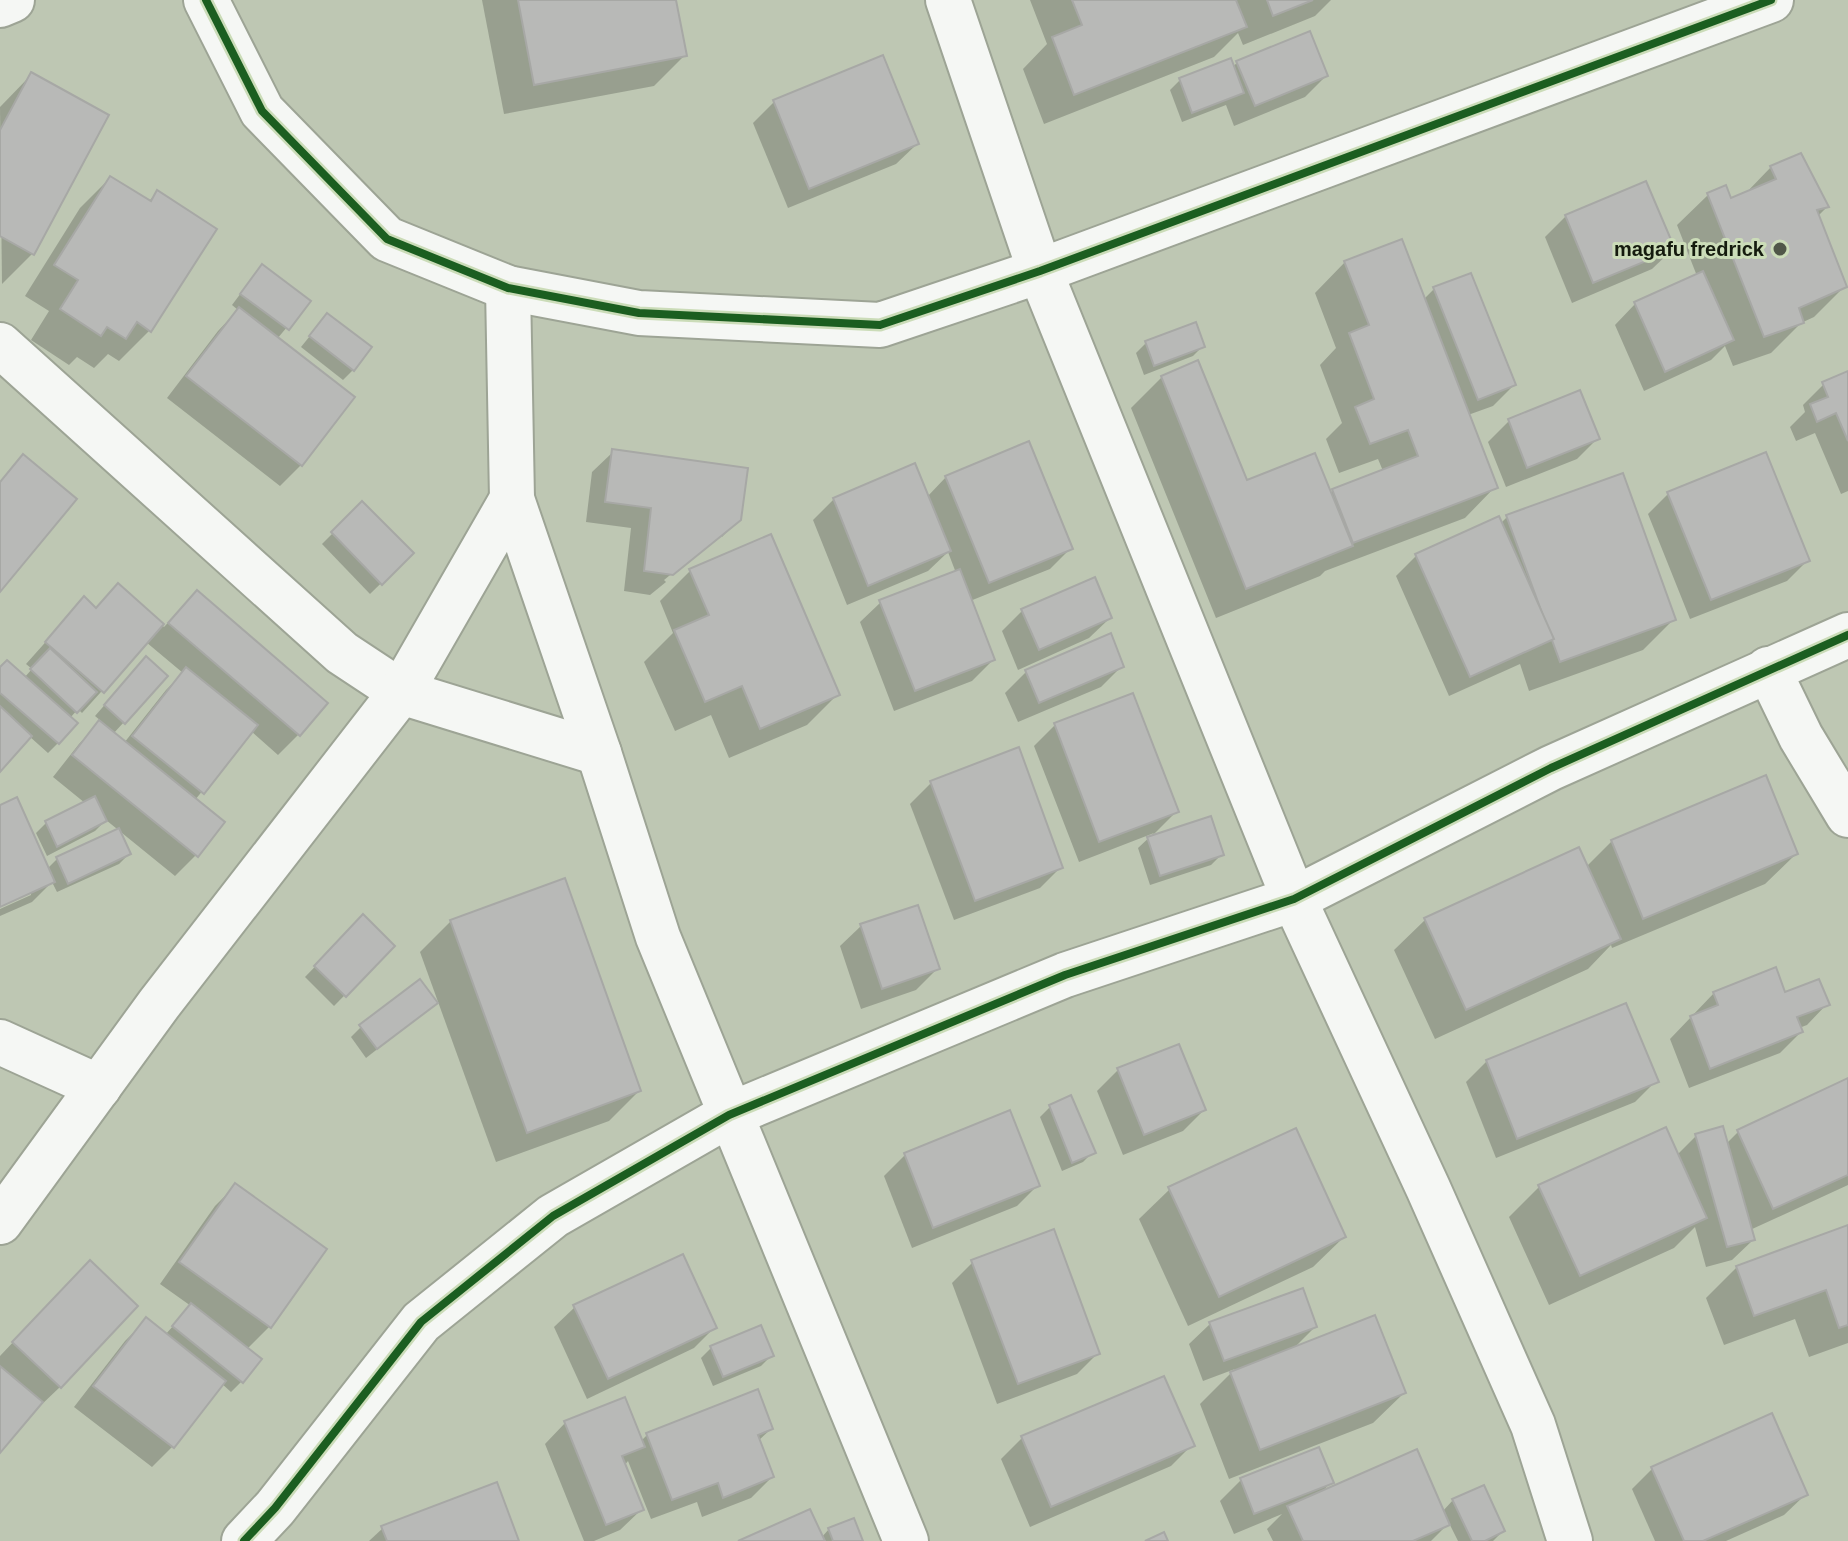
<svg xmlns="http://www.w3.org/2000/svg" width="1848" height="1541" viewBox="0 0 1848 1541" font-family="Helvetica,sans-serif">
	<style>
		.shadow { fill: #0003 }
		.building { fill: #b8b9b7; stroke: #a7a8a5; stroke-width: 2 }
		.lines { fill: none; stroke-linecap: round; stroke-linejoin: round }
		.minor-casing { stroke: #9da495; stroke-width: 48 }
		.minor { stroke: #f5f7f4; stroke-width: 44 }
		.cycleway-casing { stroke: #cbdcb8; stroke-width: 13 }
		.cycleway { stroke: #1b5e20; stroke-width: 8 }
		.poi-dot { fill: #505748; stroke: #cbdcb8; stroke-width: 3 }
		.labels { text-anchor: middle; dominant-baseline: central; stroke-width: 6; stroke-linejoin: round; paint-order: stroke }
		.poi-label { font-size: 20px; font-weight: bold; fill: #151b0e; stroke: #cbdcb8; text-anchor: end }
	</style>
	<rect width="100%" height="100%" fill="#bec7b3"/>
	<!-- shadow -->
	<g class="shadow">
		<polygon points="482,0 674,0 685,55 654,86 504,114"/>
		<polygon points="1030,0 1331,0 1315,16 1243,45 1238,33 1214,57 1044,124 1023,69 1047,44"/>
		<polygon points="1237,63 1326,76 1305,97 1234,126 1226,105 1182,122 1170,90 1180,80 1232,67"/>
		<polygon points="31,75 32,254 2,284 0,107"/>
		<polygon points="774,102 917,144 896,164 788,208 753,123"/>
		<polygon points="1771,167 1827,207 1817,217 1844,287 1814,317 1801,323 1771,353 1733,366 1725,346 1711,360 1644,391 1615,325 1635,304 1697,276 1677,225 1708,195 1730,201 1744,195"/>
		<polygon points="110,178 148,202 157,193 149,331 119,361 108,354 94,368 77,357 69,365 31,340 49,311 25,296 80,208"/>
		<polygon points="1566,216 1673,249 1652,269 1572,303 1545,237"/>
		<polygon points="1345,262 1423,300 1434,289 1514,385 1493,406 1468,415 1495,487 1465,518 1325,571 1320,576 1216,618 1131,408 1162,377 1246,483 1330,493 1383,471 1378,459 1339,473 1326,439 1342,423 1320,365 1336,348 1315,293"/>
		<polygon points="253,277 308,302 277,339 301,465 280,486 167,398 218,331 238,310 232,305"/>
		<polygon points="327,315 353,370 343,380 301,347"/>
		<polygon points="1194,324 1203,346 1193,356 1144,375 1136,353 1146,343"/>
		<polygon points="1848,373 1848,491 1841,494 1815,433 1796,441 1790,427 1805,412 1803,405 1824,384"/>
		<polygon points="1509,421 1598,438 1577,459 1506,487 1488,442"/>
		<polygon points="613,452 739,519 722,537 722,533 664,580 666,582 650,595 624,591 631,528 586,522 592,472"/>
		<polygon points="946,477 1071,548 1050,569 970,601 993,660 972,681 894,711 860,622 881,602 956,573 948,552 928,571 847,605 813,520 834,499 927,497"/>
		<polygon points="1669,493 1808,560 1787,581 1690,619 1648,514"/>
		<polygon points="362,504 411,554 370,594 322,544"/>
		<polygon points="1507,517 1673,620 1643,650 1529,691 1520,664 1449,696 1396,576 1417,555 1500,524"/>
		<polygon points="690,571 838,694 807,725 729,758 711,715 675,731 644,662 673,633 660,601"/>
		<polygon points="118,586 164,627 197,592 299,734 278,755 251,731 195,800 196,855 175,876 106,820 95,831 47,856 36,833 46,823 85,803 53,777 79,744 101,721 95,716 136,669 124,722 113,734 124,743 166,690 183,673 146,642 82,713 78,709 70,718 58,743 48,753 29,736 0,769 0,669 24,678 32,669 26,664 84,599 95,609"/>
		<polygon points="1022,611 1110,618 1089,638 1018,670 1002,631"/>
		<polygon points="1122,666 1101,687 1018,722 1005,693 1026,672"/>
		<polygon points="1055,725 1177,811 1150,838 1221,855 1211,865 1150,885 1138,848 1154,833 1079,862 1034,746"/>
		<polygon points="931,783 1061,867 1040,888 954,920 910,804"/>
		<polygon points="0,807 47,869 57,859 118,831 129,854 119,864 57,892 52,882 32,902 0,916 0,909 31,895 31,890 0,904"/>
		<polygon points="1612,841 1796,854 1765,884 1612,948 1611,945 1588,969 1435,1039 1394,950 1425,920 1578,850 1586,867"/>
		<polygon points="363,917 393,946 334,1006 305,977"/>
		<polygon points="451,921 639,1091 609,1121 496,1162 420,952"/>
		<polygon points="861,926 937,969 916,990 861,1009 840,946"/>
		<polygon points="1714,993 1784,994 1827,1004 1807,1025 1799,1028 1801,1032 1780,1053 1689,1088 1670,1039"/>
		<polygon points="436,1003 366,1058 351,1037 361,1027"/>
		<polygon points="1487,1061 1656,1081 1635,1102 1496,1158 1466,1082"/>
		<polygon points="1118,1070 1204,1110 1183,1131 1123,1155 1097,1091"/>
		<polygon points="1848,1080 1848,1185 1750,1230 1753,1240 1732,1260 1706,1267 1695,1227 1674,1248 1549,1305 1509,1217 1540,1186 1677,1155 1696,1136 1726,1144 1738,1132"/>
		<polygon points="1070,1097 1093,1152 1083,1162 1062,1171 1040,1117 1050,1107"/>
		<polygon points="1009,1113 1038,1185 1017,1206 912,1248 884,1176 905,1155"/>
		<polygon points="236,1185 269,1327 246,1350 241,1382 231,1392 221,1383 172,1447 152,1467 74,1407 125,1341 146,1320 165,1335 191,1306 160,1284 215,1206"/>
		<polygon points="1170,1189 1344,1237 1313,1267 1188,1326 1139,1219"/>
		<polygon points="1848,1227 1848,1343 1809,1357 1795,1319 1724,1345 1706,1298 1737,1267"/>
		<polygon points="973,1262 1097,1354 1077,1374 997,1404 952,1283"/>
		<polygon points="69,1283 60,1387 39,1407 37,1405 0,1450 0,1356"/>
		<polygon points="575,1307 714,1328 694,1348 587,1399 554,1327"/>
		<polygon points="1210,1324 1315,1327 1293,1349 1404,1393 1373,1423 1229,1479 1200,1404 1235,1369 1203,1381 1189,1344"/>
		<polygon points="711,1348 771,1356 761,1366 713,1386 701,1358"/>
		<polygon points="565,1423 641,1441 647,1435 771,1429 758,1441 772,1477 751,1498 702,1517 697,1502 651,1519 628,1461 624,1466 641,1510 620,1530 594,1541 584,1541 545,1444"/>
		<polygon points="1022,1438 1192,1445 1171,1466 1030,1527 1001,1459"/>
		<polygon points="1653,1468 1805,1495 1784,1515 1726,1541 1655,1541 1632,1489"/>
		<polygon points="1241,1480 1331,1482 1320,1494 1442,1512 1453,1500 1503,1531 1493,1541 1458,1541 1449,1523 1431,1541 1273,1541 1267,1529 1282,1514 1234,1534 1220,1501"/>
		<polygon points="383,1528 517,1541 369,1541"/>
		<polygon points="829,1529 861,1541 743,1541 821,1538"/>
	</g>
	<!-- building -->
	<g class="building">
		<polygon points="518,0 676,0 687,56 534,85"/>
		<polygon points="1072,0 1236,0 1247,27 1074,95 1052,37 1082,25"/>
		<polygon points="1267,0 1313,0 1273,16"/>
		<polygon points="1310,31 1328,76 1255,106 1236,61"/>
		<polygon points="883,55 919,144 809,189 773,100"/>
		<polygon points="1231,58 1244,93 1192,113 1179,78"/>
		<polygon points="31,72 109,115 34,255 0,236 0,130"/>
		<polygon points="1801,153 1829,207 1817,210 1847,287 1799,308 1804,323 1764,337 1707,193 1726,185 1731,198 1776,179 1770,166"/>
		<polygon points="110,176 151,201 157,190 217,229 151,332 137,322 126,339 107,327 101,336 60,309 78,280 54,265"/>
		<polygon points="1646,181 1675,249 1593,283 1565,215"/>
		<polygon points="1402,239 1498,488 1353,543 1332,489 1418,456 1408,430 1370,444 1355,407 1374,399 1349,333 1369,325 1344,261"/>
		<polygon points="262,264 311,301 289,330 240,294"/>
		<polygon points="1703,271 1734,340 1665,372 1634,302"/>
		<polygon points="1471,273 1516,385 1478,400 1433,287"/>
		<polygon points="239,307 355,397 302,466 186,376"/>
		<polygon points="327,313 372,347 354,371 309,336"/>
		<polygon points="1196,322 1205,347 1154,366 1145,341"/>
		<polygon points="1198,360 1247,480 1315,453 1353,546 1246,589 1161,376"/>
		<polygon points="1848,371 1848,441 1836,413 1817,422 1810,404 1828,397 1822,382"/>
		<polygon points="1580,390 1600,439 1527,468 1508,419"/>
		<polygon points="1029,441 1073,549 989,583 945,476"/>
		<polygon points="612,449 748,468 741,520 673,575 644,571 651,508 605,502"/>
		<polygon points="1766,452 1810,561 1711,600 1667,492"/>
		<polygon points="23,454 77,499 0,592 0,482"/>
		<polygon points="915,463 951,551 868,586 833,498"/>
		<polygon points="1623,473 1676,620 1560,662 1506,515"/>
		<polygon points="362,501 414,553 382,585 331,532"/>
		<polygon points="1499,516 1554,639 1470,677 1415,554"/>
		<polygon points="771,534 840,695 760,729 742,686 705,702 674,630 709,615 689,569"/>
		<polygon points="960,569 995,660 915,691 879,600"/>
		<polygon points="1095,577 1112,618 1039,650 1021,609"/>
		<polygon points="118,583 164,624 104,693 45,642 84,596 96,608"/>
		<polygon points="197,590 328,703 300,736 168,623"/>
		<polygon points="1111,633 1124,667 1039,703 1025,670"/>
		<polygon points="50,648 97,692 77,713 30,669"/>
		<polygon points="146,656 168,676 125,724 104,705"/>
		<polygon points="7,660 78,723 59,744 0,693 0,667"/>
		<polygon points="186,667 258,725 204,794 132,736"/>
		<polygon points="1133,693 1179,812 1099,842 1054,723"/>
		<polygon points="0,706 32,736 0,772"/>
		<polygon points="99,720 225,822 198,857 72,755"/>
		<polygon points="1019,747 1063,868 975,901 930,781"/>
		<polygon points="1766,775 1798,854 1643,919 1611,840"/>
		<polygon points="95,796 107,821 57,847 45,821"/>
		<polygon points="17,797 55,882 0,907 0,805"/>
		<polygon points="1211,816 1224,855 1160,876 1147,837"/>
		<polygon points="119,828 131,854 68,884 56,857"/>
		<polygon points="1579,847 1621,939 1466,1010 1424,918"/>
		<polygon points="565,878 641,1091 527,1133 450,920"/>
		<polygon points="918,905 940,969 882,989 860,924"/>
		<polygon points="363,914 395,946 346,997 314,966"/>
		<polygon points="1776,967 1785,992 1819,979 1830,1005 1797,1017 1803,1032 1710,1069 1690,1016 1718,1005 1713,992"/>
		<polygon points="420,979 438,1003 377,1049 359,1025"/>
		<polygon points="1626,1003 1659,1082 1517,1139 1486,1060"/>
		<polygon points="1179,1044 1206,1110 1144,1135 1117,1068"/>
		<polygon points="1848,1078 1848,1175 1773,1209 1737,1130"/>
		<polygon points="1071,1095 1096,1153 1072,1163 1049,1105"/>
		<polygon points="1010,1110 1040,1186 933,1228 904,1153"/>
		<polygon points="1723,1126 1755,1240 1727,1247 1695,1134"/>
		<polygon points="1666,1127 1707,1218 1580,1276 1538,1185"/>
		<polygon points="1296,1128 1346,1237 1219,1297 1168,1187"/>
		<polygon points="235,1183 327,1249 271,1328 179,1262"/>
		<polygon points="1848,1225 1848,1325 1839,1328 1826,1290 1754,1316 1736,1266"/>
		<polygon points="1054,1229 1100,1354 1018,1384 971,1260"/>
		<polygon points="683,1254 717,1328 608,1379 573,1305"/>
		<polygon points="90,1260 138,1306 61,1388 12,1342"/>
		<polygon points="1303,1288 1317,1327 1224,1361 1209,1322"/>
		<polygon points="191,1303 262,1359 243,1383 172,1326"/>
		<polygon points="1375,1315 1406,1393 1260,1450 1230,1372"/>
		<polygon points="146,1317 226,1381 174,1448 93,1386"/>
		<polygon points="761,1325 774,1356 723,1377 710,1346"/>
		<polygon points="0,1366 43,1402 0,1453"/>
		<polygon points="1164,1376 1195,1446 1051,1507 1021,1436"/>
		<polygon points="758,1389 773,1429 758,1435 774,1477 723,1498 718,1483 672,1500 646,1433"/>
		<polygon points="625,1397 645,1447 622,1456 644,1510 606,1525 564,1421"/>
		<polygon points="1772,1413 1808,1495 1703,1541 1684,1541 1651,1467"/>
		<polygon points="1319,1447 1334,1483 1254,1514 1240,1478"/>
		<polygon points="1417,1449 1450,1525 1413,1541 1303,1541 1287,1506"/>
		<polygon points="497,1482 519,1541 387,1541 381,1526"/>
		<polygon points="1484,1485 1505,1531 1485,1541 1472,1541 1452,1499"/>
		<polygon points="810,1509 825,1541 738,1541"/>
		<polygon points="854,1518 863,1541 833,1541 828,1528"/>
		<polygon points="1164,1532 1168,1541 1145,1541"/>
	</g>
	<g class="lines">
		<!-- minor casing -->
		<g class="minor-casing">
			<g id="minor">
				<polyline points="206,0 262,111 387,239 508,288 639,313 880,325 1040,271 1771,0"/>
				<polyline points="948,0 1040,271 1294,899 1428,1188 1533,1425 1570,1541"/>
				<polyline points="0,5 12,0"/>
				<polyline points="508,288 512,499 599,753 658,937 906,1541"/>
				<polyline points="0,345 342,653 401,692 599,753"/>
				<polyline points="1768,669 1801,737 1848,815"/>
				<polyline points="0,1042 99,1087"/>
				<polyline points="0,1222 159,1004 401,692 512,499"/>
				<polyline points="244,1541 275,1508 421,1322 553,1216 729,1115 1065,975 1294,899 1551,768 1848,635"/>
			</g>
		</g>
		<!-- minor -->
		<use href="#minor" class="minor"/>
		<!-- cycleway casing -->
		<g class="cycleway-casing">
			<g id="cycleway">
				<polyline points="206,0 262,111 387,239 508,288 639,313 880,325 1040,271 1771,0"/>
				<polyline points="244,1541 275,1508 421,1322 553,1216 729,1115 1065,975 1294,899 1551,768 1848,635"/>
			</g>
		</g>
		<!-- cycleway -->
		<use href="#cycleway" class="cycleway"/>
	</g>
	<!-- markers -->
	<circle class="poi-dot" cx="1780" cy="249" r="8"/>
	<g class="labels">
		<!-- poi labels -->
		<g class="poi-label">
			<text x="1764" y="249">magafu fredrick</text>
		</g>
	</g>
</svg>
